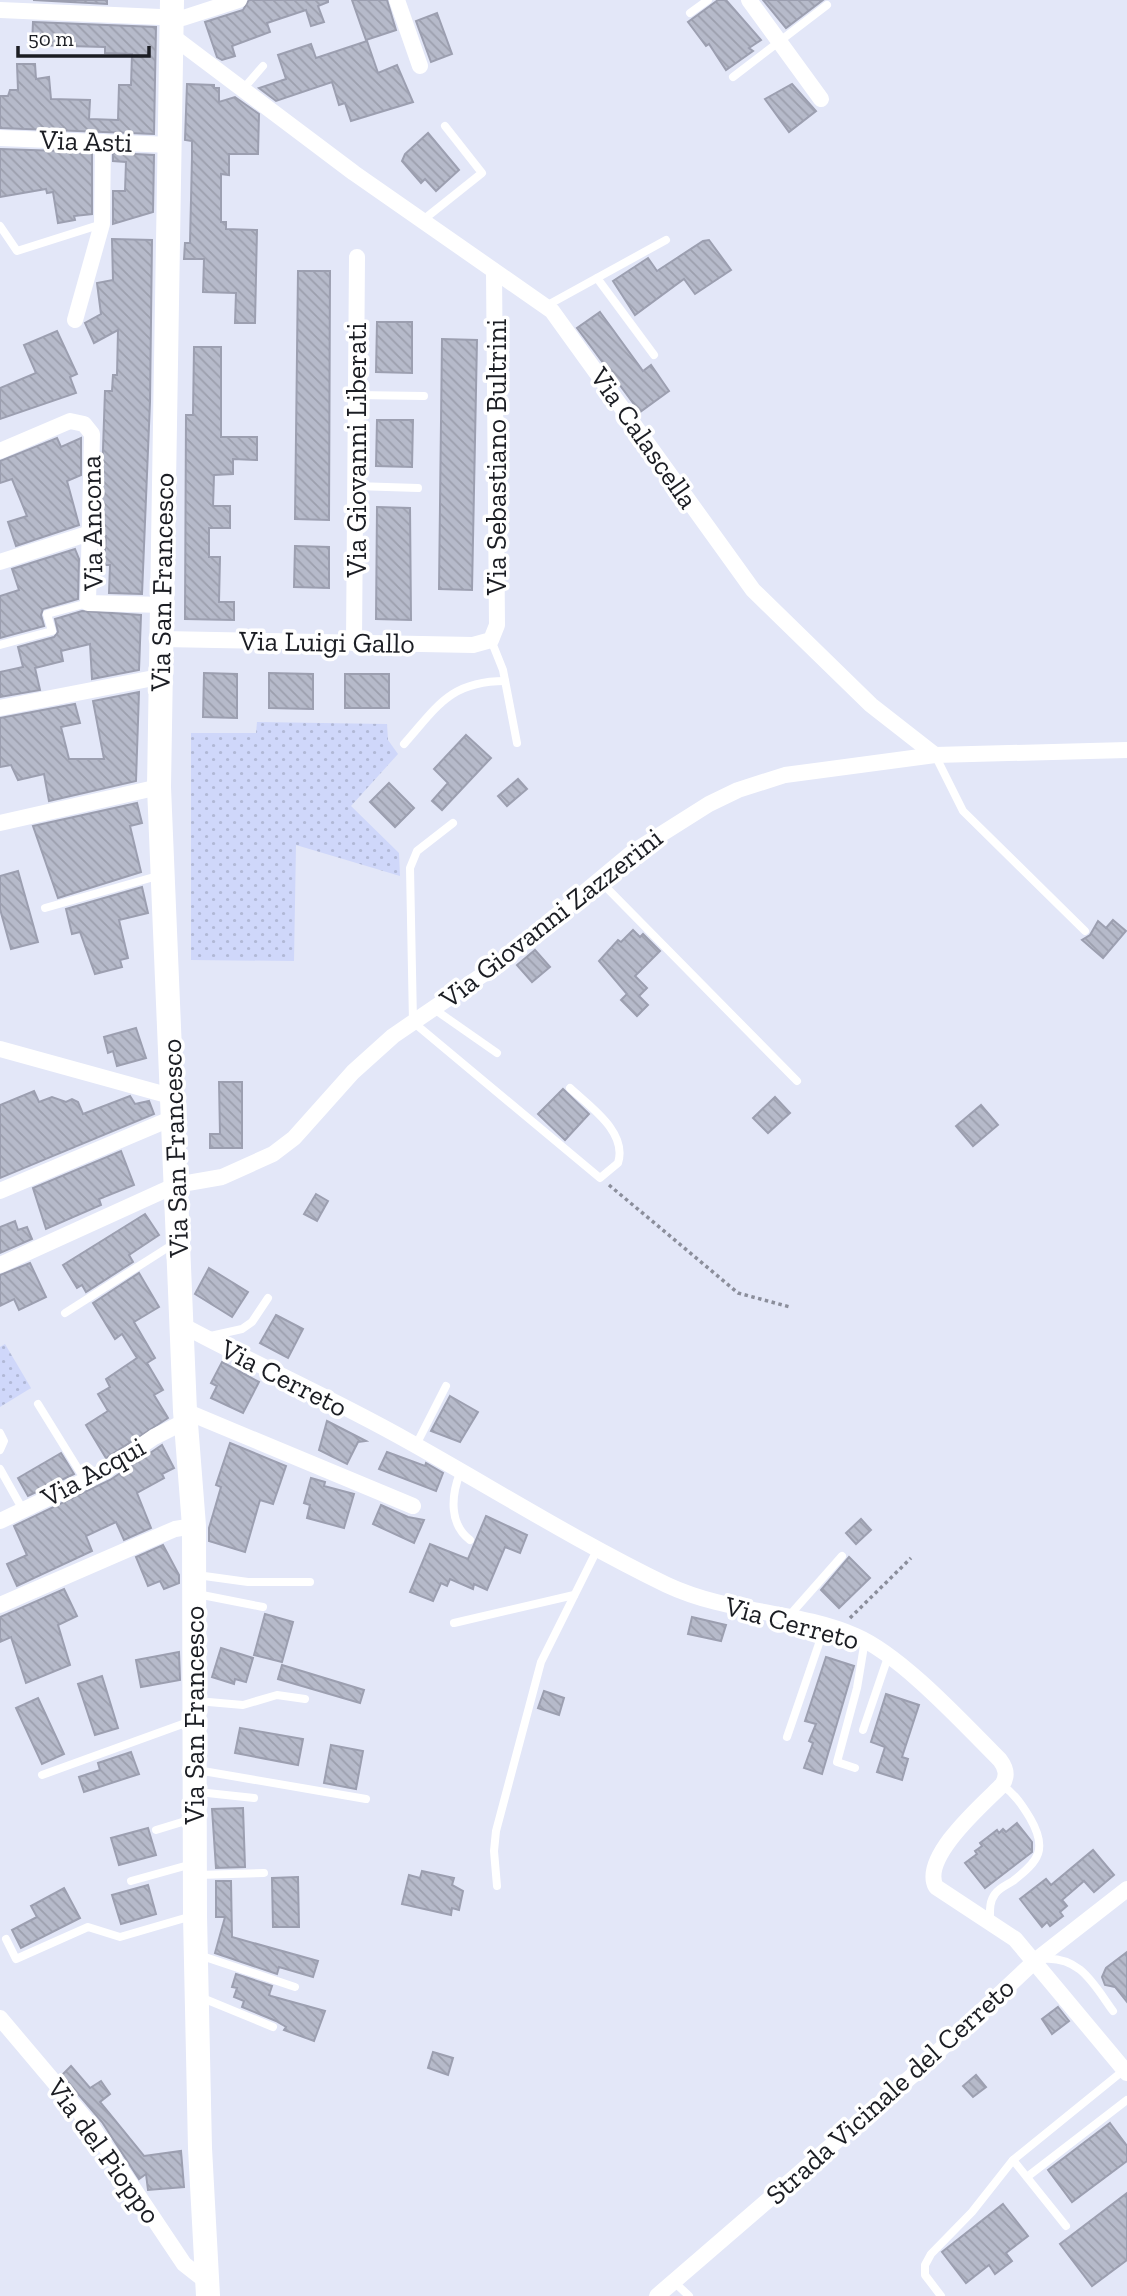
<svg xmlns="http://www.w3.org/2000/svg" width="1127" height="2296" viewBox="0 0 1127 2296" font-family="'Zilla Slab',serif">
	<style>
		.grass { fill: url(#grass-dots) }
		.building { fill: url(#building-back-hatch); stroke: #9c9fb0; stroke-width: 2 }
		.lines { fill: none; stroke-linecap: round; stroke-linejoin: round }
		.path { stroke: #8b8e9b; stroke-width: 3.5; stroke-dasharray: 3.5 3.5; stroke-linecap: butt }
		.service { stroke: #fff; stroke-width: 8 }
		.minor { stroke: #fff; stroke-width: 16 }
		.primary { stroke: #fff; stroke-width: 24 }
		.labels { text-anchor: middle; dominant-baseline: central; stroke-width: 7; stroke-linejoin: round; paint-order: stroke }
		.street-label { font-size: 28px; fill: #1b1d23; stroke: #fff }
	</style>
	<defs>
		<pattern id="grass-dots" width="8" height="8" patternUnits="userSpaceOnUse" patternTransform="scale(1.75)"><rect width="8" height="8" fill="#cfd7fa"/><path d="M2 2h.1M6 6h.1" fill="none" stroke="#b1b8d6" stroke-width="1.8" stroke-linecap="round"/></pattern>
		<pattern id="building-back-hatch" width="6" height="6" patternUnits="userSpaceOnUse" patternTransform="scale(1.75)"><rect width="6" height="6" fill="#b6baca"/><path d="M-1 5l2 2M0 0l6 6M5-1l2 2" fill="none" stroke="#9c9fad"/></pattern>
	</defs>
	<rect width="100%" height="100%" fill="#e3e7f8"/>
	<!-- grass -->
	<g class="grass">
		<polygon points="257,722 387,724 388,740 398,754 351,806 399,853 400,876 296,845 294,961 191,960 191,733 256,733"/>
		<polygon points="5,1344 31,1388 0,1407 0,1347"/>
	</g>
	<!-- building -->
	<g class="building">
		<polygon points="33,0 107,0 107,4"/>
		<polygon points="249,0 328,0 328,2 318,6 324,22 311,26 306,10 267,23 270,32 232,46 235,56 222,60 217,57 205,22 243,10"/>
		<polygon points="352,0 387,0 396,30 366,40"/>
		<polygon points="718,0 726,0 761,40 749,48 753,51 726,70 709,44 706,46 688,22"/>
		<polygon points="763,0 823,0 786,28"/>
		<polygon points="437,13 452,54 431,62 416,21"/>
		<polygon points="33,22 156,27 154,134 0,128 0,96 8,96 10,90 18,90 17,64 35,64 36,79 49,77 51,99 90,100 89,119 118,120 119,85 131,85 132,54 105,53 105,47 32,45"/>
		<polygon points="367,41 378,73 397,65 413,102 351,121 345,103 339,105 332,82 276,101 259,88 286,79 278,55 311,44 316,58"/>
		<polygon points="187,84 214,85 214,88 219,88 219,102 235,97 259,114 258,154 229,154 229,175 221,174 221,222 226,222 226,229 257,230 255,323 235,323 236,293 203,292 204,259 184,259 185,243 190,243 192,157 192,141 185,140"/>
		<polygon points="792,84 816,111 789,132 765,99"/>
		<polygon points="428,133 459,170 436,191 425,179 421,183 402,161 405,154"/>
		<polygon points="0,149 92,152 92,214 74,216 75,220 58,223 53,192 47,193 46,189 0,197"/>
		<polygon points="113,153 154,155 153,212 113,224 113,191 125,191 126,162 113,161"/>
		<polygon points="112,239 152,240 150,402 142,594 109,593 110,565 104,565 106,536 100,536 105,391 112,391 113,375 117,375 118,330 94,343 85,323 101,314 97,283 113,280"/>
		<polygon points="709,240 731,270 695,294 684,279 635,315 613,281 648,258 657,271 703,241"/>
		<polygon points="298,271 330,271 329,520 295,519"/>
		<polygon points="600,312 643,371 651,365 669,391 640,412 577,328"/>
		<polygon points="377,322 412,322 412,373 376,372"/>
		<polygon points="57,331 77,374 70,377 76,393 0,419 0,388 36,373 24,345"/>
		<polygon points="442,339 477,340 472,590 439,589"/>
		<polygon points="194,347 221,347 221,437 257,437 257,460 233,459 233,474 214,475 213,506 230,506 230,528 209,528 209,557 220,557 219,602 234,602 234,620 185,619 186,415 193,415"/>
		<polygon points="377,420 413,420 412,467 376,466"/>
		<polygon points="57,438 61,447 81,438 81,475 67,481 79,525 16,546 8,522 27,516 12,479 0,483 0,461"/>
		<polygon points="377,507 410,508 411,620 376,619"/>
		<polygon points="295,546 329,547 329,588 294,587"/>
		<polygon points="75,549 79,559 78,599 43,609 41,615 44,626 0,638 0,596 19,590 12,569"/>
		<polygon points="82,611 141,615 139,670 92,679 90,644 61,651 63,661 35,668 40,690 0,697 0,672 23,667 18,647 54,637 58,632 55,619"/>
		<polygon points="204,673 237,674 237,718 203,717"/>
		<polygon points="269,673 313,674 313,709 269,708"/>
		<rect x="345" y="674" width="44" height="34"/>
		<polygon points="139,692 136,781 49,801 44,774 18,780 11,765 0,767 0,718 75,704 80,723 61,727 69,759 104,759 93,701"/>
		<polygon points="466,735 491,758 442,810 432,801 448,783 434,769"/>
		<polygon points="518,779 527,789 507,806 498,796"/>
		<polygon points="389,783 414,808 395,827 370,802"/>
		<polygon points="137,803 142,823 130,826 141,872 58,898 33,826"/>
		<polygon points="18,871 38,942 11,949 0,909 0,876"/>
		<polygon points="142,887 148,913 119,920 128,958 120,960 122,967 95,974 80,932 72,934 66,909"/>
		<polygon points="1113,920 1126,931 1103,958 1082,940 1090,935 1098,921 1106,928"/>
		<polygon points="633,930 640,937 643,934 660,951 635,976 647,988 639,996 648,1005 637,1016 621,1000 627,994 599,961 618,940 621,942"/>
		<polygon points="535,950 550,967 532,982 517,965"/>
		<polygon points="136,1028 146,1058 117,1066 113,1051 108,1053 104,1037"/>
		<polygon points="219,1082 242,1082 242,1148 210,1148 210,1134 220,1134"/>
		<polygon points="563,1089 589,1114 565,1140 538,1114"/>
		<polygon points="34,1091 39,1102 52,1097 66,1102 72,1099 78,1102 83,1114 130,1096 135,1104 149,1101 154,1114 0,1178 0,1105"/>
		<polygon points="775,1097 790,1113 768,1133 753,1118"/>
		<polygon points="981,1105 998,1125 973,1146 956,1126"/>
		<polygon points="121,1151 134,1185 99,1199 101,1205 46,1229 33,1188"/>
		<polygon points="316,1194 328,1201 317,1221 304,1214"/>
		<polygon points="145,1214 159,1235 129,1255 133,1262 86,1292 82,1285 77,1288 63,1265"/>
		<polygon points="15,1221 18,1230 27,1227 32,1239 0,1253 0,1227"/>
		<polygon points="30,1263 46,1297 19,1310 14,1299 0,1306 0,1275"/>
		<polygon points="209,1268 248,1292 232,1317 195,1294"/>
		<polygon points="139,1273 159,1307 134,1322 155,1358 147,1363 163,1390 154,1395 168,1418 106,1458 86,1425 108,1411 98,1394 110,1387 106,1379 137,1358 122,1334 115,1339 93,1303"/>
		<polygon points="276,1315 303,1329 288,1358 260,1343"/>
		<polygon points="222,1362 259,1382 243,1413 211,1398 217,1386 211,1383"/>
		<polygon points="450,1396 478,1412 460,1442 431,1431"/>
		<polygon points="327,1421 366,1441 358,1442 347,1464 319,1450"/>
		<polygon points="230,1443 286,1466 273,1504 260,1500 245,1552 209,1541 209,1528 221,1487 216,1485"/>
		<polygon points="162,1445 174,1468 162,1474 164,1478 137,1493 151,1528 124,1540 116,1522 86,1536 92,1551 17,1586 7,1564 27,1555 14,1526 110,1480"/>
		<polygon points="387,1452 425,1466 426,1463 443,1473 436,1491 379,1469"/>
		<polygon points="61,1453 74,1474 28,1496 18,1478"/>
		<polygon points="311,1478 325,1482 324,1486 354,1494 344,1528 307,1518 310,1505 304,1503"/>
		<polygon points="381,1505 408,1517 424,1520 414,1543 373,1524"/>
		<polygon points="486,1516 527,1535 520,1553 505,1547 487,1590 474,1584 473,1589 450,1579 447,1586 441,1583 433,1601 410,1592 430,1544 468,1559"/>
		<polygon points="861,1519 871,1530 856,1544 846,1533"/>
		<polygon points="163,1545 179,1575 179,1583 164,1589 160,1581 148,1586 136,1557"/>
		<polygon points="849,1557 870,1578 839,1608 821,1590"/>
		<polygon points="64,1589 77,1616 58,1625 70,1665 26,1683 11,1637 0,1642 0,1617"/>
		<polygon points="265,1614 293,1622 282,1662 254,1655"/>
		<polygon points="692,1617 726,1625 721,1641 688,1634"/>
		<polygon points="221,1648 253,1658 246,1682 235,1679 234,1684 212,1677"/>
		<polygon points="179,1652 180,1680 141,1687 136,1660"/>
		<polygon points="826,1657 854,1666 822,1774 804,1768 813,1743 809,1741 816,1724 805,1721"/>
		<polygon points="282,1665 364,1690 360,1703 278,1679"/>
		<polygon points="102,1676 118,1728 95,1735 78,1684"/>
		<polygon points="544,1691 564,1698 559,1715 538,1708"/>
		<polygon points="886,1694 919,1705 902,1757 908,1759 902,1780 877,1772 885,1747 871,1742"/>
		<polygon points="38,1698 64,1754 42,1764 16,1708"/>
		<polygon points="240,1728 303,1739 298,1765 235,1753"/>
		<polygon points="331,1745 363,1751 356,1789 324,1783"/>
		<polygon points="131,1752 139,1774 84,1792 79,1777 100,1770 98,1763"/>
		<polygon points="243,1808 245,1867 216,1868 212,1809"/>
		<polygon points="1017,1823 1032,1842 1032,1852 985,1888 965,1863 977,1854 975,1851 982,1846 980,1843 997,1830 999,1833 1003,1829 1006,1832"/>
		<polygon points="148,1828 156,1855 119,1865 111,1838"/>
		<polygon points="1093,1850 1114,1875 1094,1892 1084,1881 1062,1900 1067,1906 1060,1912 1063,1916 1050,1926 1047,1922 1042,1927 1020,1899 1046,1879 1051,1885"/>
		<polygon points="422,1871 454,1878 452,1885 463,1891 459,1910 452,1908 451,1915 402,1904 409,1875 420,1878"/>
		<polygon points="298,1877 299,1927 273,1927 272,1878"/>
		<polygon points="216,1881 231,1881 232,1937 318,1961 313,1977 279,1967 277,1974 215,1953 225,1917 216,1917"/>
		<polygon points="148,1885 156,1914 121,1924 112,1895"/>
		<polygon points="64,1888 80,1918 21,1948 12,1930 37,1917 31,1906"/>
		<polygon points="1127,1952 1127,2002 1115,1987 1105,1985 1102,1977 1106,1968"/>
		<polygon points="236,1974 272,1986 269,1995 271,1996 325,2011 314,2041 284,2030 286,2027 276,2021 242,2007 244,2001 234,1997 237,1988 232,1987"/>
		<polygon points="1058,2007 1069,2021 1052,2034 1042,2019"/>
		<polygon points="433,2052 453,2058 448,2075 428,2068"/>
		<polygon points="71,2066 90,2088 101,2081 110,2094 100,2102 144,2156 181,2151 184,2187 148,2190 146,2174 139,2179 102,2122 62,2075"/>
		<polygon points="976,2075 986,2087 973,2097 963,2086"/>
		<polygon points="1110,2123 1127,2146 1127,2161 1072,2202 1048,2170"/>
		<polygon points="1127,2193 1127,2260 1092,2286 1060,2244"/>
		<polygon points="1003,2204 1028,2236 1006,2253 1012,2261 995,2274 989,2265 966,2283 942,2252"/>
	</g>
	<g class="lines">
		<!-- path -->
		<g class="path">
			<polyline points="609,1185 738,1293 790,1307"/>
			<polyline points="850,1618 911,1558"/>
		</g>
		<!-- service -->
		<g class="service">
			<polyline points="690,13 708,0"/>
			<polyline points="733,77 827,5"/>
			<polyline points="243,89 263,66"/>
			<polyline points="423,220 482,173 445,126"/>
			<polyline points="0,226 17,251 102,224"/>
			<polyline points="597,278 654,355"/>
			<polyline points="546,306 666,240"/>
			<polyline points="356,395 424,396"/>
			<polyline points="355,486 418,488"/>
			<polyline points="491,640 503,670 517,743"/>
			<polyline points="0,645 52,631 47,614 88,603"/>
			<path d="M404 744C437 707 450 681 505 681"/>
			<polyline points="935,755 963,811 1085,931"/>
			<path d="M453 823 417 851 410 868 413 1022 600 1178 618 1163C628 1132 589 1106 570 1088"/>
			<polyline points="598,879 797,1081"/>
			<polyline points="45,908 161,875"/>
			<polyline points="434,1009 497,1053"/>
			<polyline points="65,1313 175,1243"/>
			<polyline points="206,1337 242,1329 252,1322 268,1298"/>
			<polyline points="38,1404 85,1480"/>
			<polyline points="0,1433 4,1441 0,1450"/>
			<polyline points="416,1445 446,1386"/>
			<polyline points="0,1469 23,1510"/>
			<path d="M460 1473C451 1496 449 1524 470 1540"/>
			<polyline points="197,1575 248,1582 310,1582"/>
			<polyline points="197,1594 263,1607"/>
			<polyline points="789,1616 842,1556"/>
			<polyline points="454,1623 574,1595"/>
			<polyline points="197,1701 243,1705 277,1695 305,1699"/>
			<polyline points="863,1730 888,1657"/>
			<polyline points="787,1737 825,1626"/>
			<polyline points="855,1768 837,1762 857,1688 865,1640"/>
			<polyline points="197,1770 366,1799"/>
			<polyline points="42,1775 191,1721"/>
			<polyline points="198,1792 254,1798"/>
			<polyline points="156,1830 192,1819"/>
			<polyline points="198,1875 264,1873"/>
			<polyline points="131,1881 192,1864"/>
			<polyline points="497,1886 494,1851 496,1831 541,1662 598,1548"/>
			<path d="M990 1920C990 1911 989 1902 995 1894 999 1888 1007 1885 1013 1881 1039 1861 1048 1849 1030 1818 1022 1805 1015 1794 1002 1785"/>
			<polyline points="6,1939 16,1959 88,1927 120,1937 192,1916"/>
			<polyline points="199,1955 295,1987"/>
			<path d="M1042 1959C1080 1955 1094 1985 1113 2011"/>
			<polyline points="200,1997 273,2027"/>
			<polyline points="1013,2160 1066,2226"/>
			<polyline points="1027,2177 1127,2100"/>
			<polyline points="673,2281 689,2296"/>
			<polyline points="941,2296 925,2275 925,2265 931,2254 972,2212 1013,2160 1124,2070"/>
		</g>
		<!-- minor -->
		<g class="minor">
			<polyline points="397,0 420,66"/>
			<polyline points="749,0 821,99"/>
			<polyline points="0,10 183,18 239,0"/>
			<polyline points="172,36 354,173 552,311 753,590 871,705 935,755 1127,750"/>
			<polyline points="0,138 171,145"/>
			<polyline points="75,320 102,224 103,142"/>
			<polyline points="0,451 70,421 84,424 92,434 88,603 163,605"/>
			<polyline points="0,562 90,533"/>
			<polyline points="162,639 473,645 491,640 497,625 494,271"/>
			<polyline points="354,643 357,257"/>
			<polyline points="0,708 159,677"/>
			<polyline points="0,823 159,787"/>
			<polyline points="0,1049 174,1097"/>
			<polyline points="0,1191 175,1117"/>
			<polyline points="0,1265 176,1185 222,1177 273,1154 294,1138 353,1072 393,1036 497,965 633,852 709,804 738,790 785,775 935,755"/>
			<path d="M182 1325C256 1365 334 1399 408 1441 494 1489 578 1542 667 1585 729 1614 796 1610 856 1636 902 1656 963 1723 1000 1760 1006 1768 1008 1776 1002 1785 983 1804 920 1858 936 1887L1015 1939 1127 2073"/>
			<polyline points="185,1411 413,1506"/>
			<polyline points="0,1521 105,1471 154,1437 186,1421"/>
			<polyline points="0,1605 175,1529 194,1526"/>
			<polyline points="0,2018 93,2128 184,2264 207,2282"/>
			<polyline points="657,2296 913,2075 1036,1960 1127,1889"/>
		</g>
		<!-- primary -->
		<polyline class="primary" points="172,0 159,787 185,1411 194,1526 195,1916 200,2148 208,2296"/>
	</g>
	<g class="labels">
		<!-- street labels -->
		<g class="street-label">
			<text transform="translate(86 141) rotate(2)">Via Asti</text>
			<text transform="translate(644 438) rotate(55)">Via Calascella</text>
			<text transform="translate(356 450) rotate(-90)">Via Giovanni Liberati</text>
			<text transform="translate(496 457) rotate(-90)">Via Sebastiano Bultrini</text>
			<text transform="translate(92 523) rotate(-91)">Via Ancona</text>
			<text transform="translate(162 582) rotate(-89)">Via San Francesco</text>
			<text transform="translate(327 642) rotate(1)">Via Luigi Gallo</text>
			<text transform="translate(551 918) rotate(-38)">Via Giovanni Zazzerini</text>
			<text transform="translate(175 1148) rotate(-92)">Via San Francesco</text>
			<text transform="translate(284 1378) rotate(27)">Via Cerreto</text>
			<text transform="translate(93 1472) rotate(-29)">Via Acqui</text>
			<text transform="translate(792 1623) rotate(15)">Via Cerreto</text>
			<text transform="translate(194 1715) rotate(-90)">Via San Francesco</text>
			<text transform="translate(890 2091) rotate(-42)">Strada Vicinale del Cerreto</text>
			<text transform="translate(104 2151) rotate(54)">Via del Pioppo</text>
		</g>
	</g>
	<!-- scale -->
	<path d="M18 46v10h131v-10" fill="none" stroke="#1b1d23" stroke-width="3.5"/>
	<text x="28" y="46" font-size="21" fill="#1b1d23" stroke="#ffffff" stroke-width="5" paint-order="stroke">50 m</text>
</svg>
